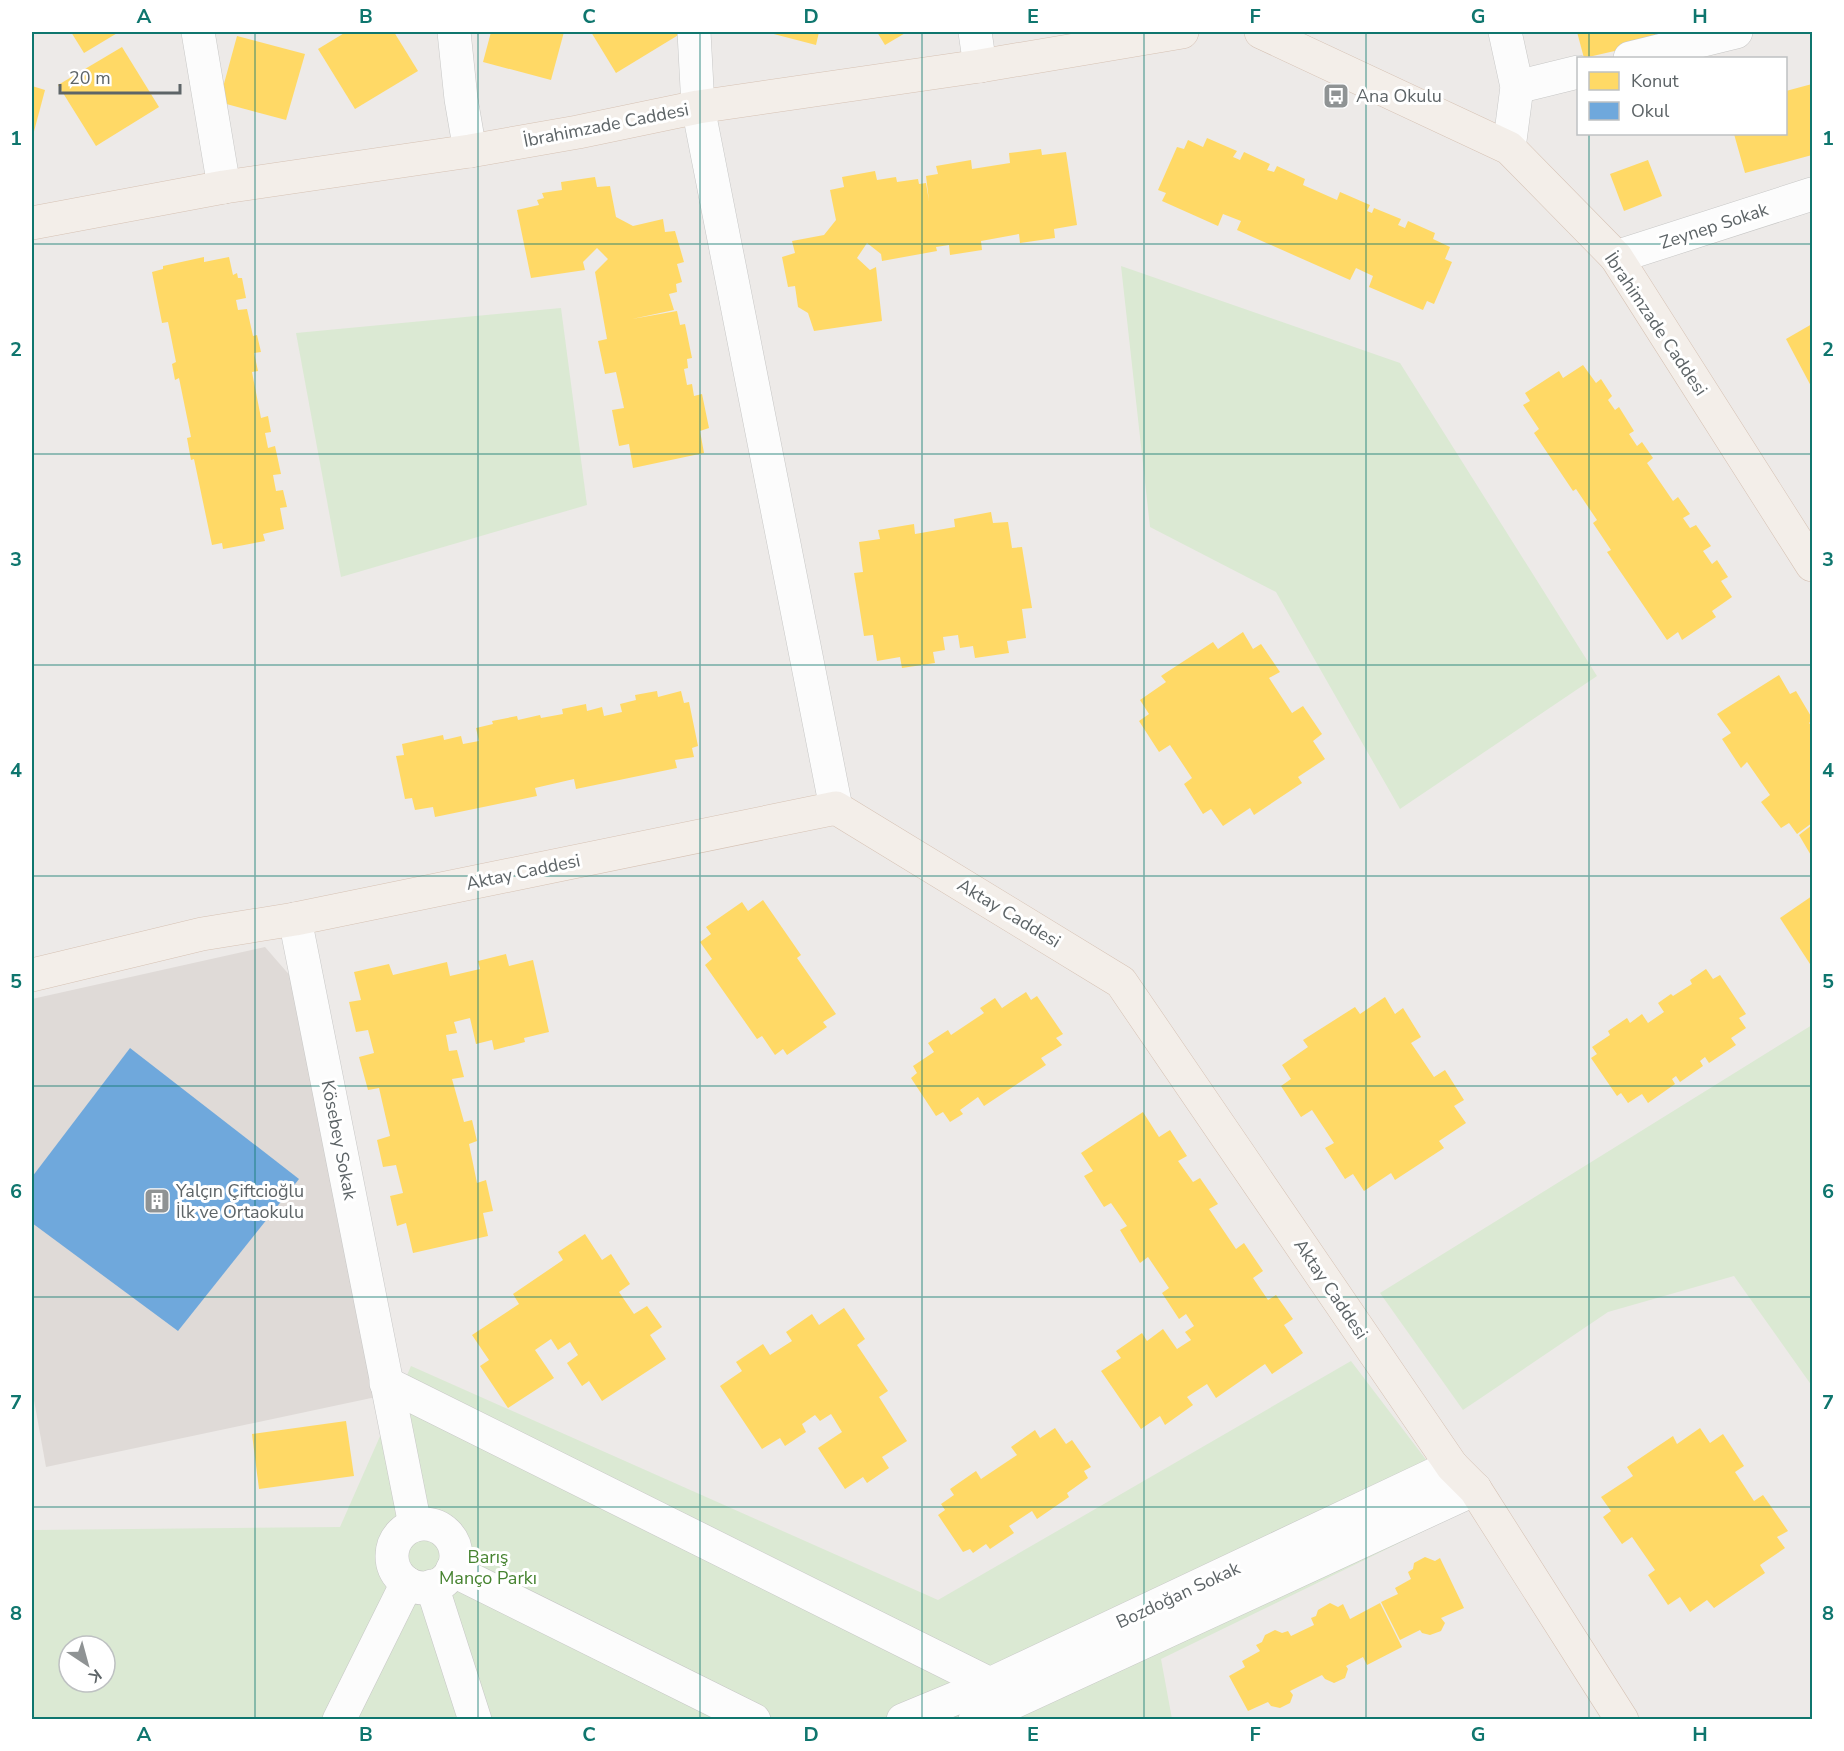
<svg xmlns="http://www.w3.org/2000/svg" width="1844" height="1751" viewBox="0 0 1844 1751" font-family="'Nunito Sans',sans-serif">
	<style>
		.education { fill: #dfdad7 }
		.green { fill: #dbe9d3; fill-rule: evenodd }
		.homes { fill: #ffd966 }
		.schools { fill: #6fa8dc }
		.lines { fill: none; stroke-linecap: round; stroke-linejoin: round }
		.minor-casing { stroke: #c7c7c6; stroke-width: 34 }
		.major-casing { stroke: #d6c2b4; stroke-width: 34 }
		.minor { stroke: #fcfcfc; stroke-width: 33 }
		.major { stroke: #f3eee9; stroke-width: 33 }
		.grid { fill: none; stroke: #0f766e; stroke-width: 1.5; stroke-opacity: 0.55 }
		.labels { text-anchor: middle; dominant-baseline: central; stroke-width: 6; stroke-linejoin: round; paint-order: stroke }
		.poi-label { font-size: 18px; fill: #5d6467; stroke: #fff; text-anchor: start }
		.street-label { font-size: 18px; fill: #5d6467; stroke: #fff }
		.park-label { font-size: 18px; fill: #468330; stroke: #fff }
		.neatline { fill: none; stroke: #0f766e; stroke-width: 2 }
		.grid-label { font-size: 20px; text-anchor: middle; font-weight: bold; fill: #0f766e }
	</style>
	<rect width="100%" height="100%" fill="#edeae8"/>
	<!-- education -->
	<polygon class="education" points="265,947 299,986 376,1397 46,1467 32,1389 32,999"/>
	<!-- green -->
	<g class="green">
		<polygon points="1121,266 1400,363 1597,676 1400,809 1276,592 1150,527"/>
		<polygon points="561,308 587,505 341,577 296,333"/>
		<polygon points="1812,1025 1812,1386 1734,1276 1608,1312 1463,1410 1380,1293"/>
		<path d="M1351 1361 1465 1511 1161 1659 1172 1719 32 1720V1532L34 1530 340 1527 411 1366 938 1600ZM69 1646H105V1682H69Z"/>
	</g>
	<!-- homes -->
	<g class="homes">
		<polygon points="71,32 119,32 84,53"/>
		<polygon points="346,32 394,32 418,71 355,109 318,49"/>
		<polygon points="491,32 564,32 551,80 483,62"/>
		<polygon points="591,32 678,32 680,34 616,73"/>
		<polygon points="766,32 819,32 816,45"/>
		<polygon points="877,32 907,32 885,45"/>
		<polygon points="1577,32 1655,32 1657,39 1619,50 1584,58"/>
		<polygon points="237,36 305,54 286,120 219,102"/>
		<polygon points="122,47 159,107 96,146 58,85"/>
		<polygon points="1812,84 1812,155 1745,173 1734,134 1786,134 1786,91"/>
		<polygon points="32,86 45,90 32,139"/>
		<polygon points="1207,138 1237,151 1233,157 1240,160 1244,152 1270,164 1267,170 1274,172 1277,166 1305,179 1303,185 1337,200 1340,192 1370,205 1367,211 1372,213 1374,208 1401,219 1398,225 1405,228 1408,221 1435,233 1433,239 1450,247 1445,259 1452,262 1434,304 1427,301 1423,310 1369,287 1373,276 1356,268 1350,280 1237,230 1241,221 1223,214 1218,226 1162,201 1166,193 1158,190 1177,147 1184,149 1188,140 1203,147"/>
		<polygon points="1041,149 1042,155 1066,152 1077,225 1054,229 1055,238 1020,243 1019,234 981,241 982,250 950,255 949,245 936,247 937,251 882,261 881,254 867,243 857,258 870,270 876,267 882,321 814,331 808,313 798,307 795,286 788,287 782,257 795,253 792,241 824,235 836,220 830,190 844,187 842,177 875,171 877,180 896,177 897,182 918,179 919,184 926,183 929,201 926,176 938,174 936,166 971,160 972,169 1010,163 1009,153"/>
		<polygon points="1648,160 1662,196 1624,211 1610,174"/>
		<polygon points="595,177 597,187 610,186 616,217 633,226 663,219 665,232 675,231 684,262 677,264 682,282 676,284 677,292 669,294 674,310 632,319 677,311 680,325 685,324 692,358 687,359 688,368 684,369 687,385 692,384 694,396 702,394 709,428 700,431 704,453 633,468 629,444 619,446 612,410 624,408 616,372 605,374 598,341 607,339 595,272 608,259 597,248 583,262 585,270 531,278 517,210 539,205 537,200 544,198 542,193 562,190 561,182"/>
		<polygon points="204,257 204,262 229,257 233,275 237,273 238,278 242,278 246,298 236,300 238,310 247,309 253,336 257,335 261,352 254,353 258,371 252,372 261,418 268,416 271,432 265,433 268,448 275,446 281,474 273,475 276,491 283,490 287,507 280,508 284,529 263,534 265,541 223,549 222,543 212,545 194,459 191,460 187,438 191,437 179,378 175,380 172,364 176,362 168,322 162,323 152,272 163,269 163,266"/>
		<polygon points="1812,324 1812,388 1786,339"/>
		<polygon points="1583,365 1596,383 1601,379 1612,396 1608,400 1615,410 1619,407 1634,431 1629,434 1637,446 1642,442 1653,458 1647,463 1673,501 1678,497 1690,514 1683,518 1690,528 1696,525 1711,546 1703,551 1712,564 1717,560 1728,577 1721,581 1732,597 1712,611 1716,617 1682,640 1678,632 1667,640 1607,552 1611,550 1593,523 1597,520 1576,489 1573,491 1534,433 1539,429 1523,405 1530,401 1525,393 1559,371 1563,378"/>
		<polygon points="991,512 993,523 1008,522 1012,548 1022,547 1032,608 1022,609 1026,638 1007,641 1009,653 975,658 973,646 960,648 958,635 943,637 945,650 933,652 935,663 902,668 900,657 877,661 873,635 864,636 854,573 863,572 859,542 880,539 878,530 914,524 915,534 955,527 954,519"/>
		<polygon points="1243,632 1253,649 1261,644 1280,672 1269,678 1292,713 1303,706 1322,734 1313,741 1325,759 1298,777 1302,783 1254,815 1250,808 1223,826 1211,809 1203,814 1184,784 1192,778 1170,745 1159,752 1139,721 1149,714 1140,700 1166,682 1161,676 1213,642 1218,649"/>
		<polygon points="1779,675 1790,694 1796,691 1812,718 1812,720 1809,723 1812,726 1811,732 1812,735 1812,823 1797,834 1789,823 1781,828 1761,802 1770,795 1747,762 1741,768 1722,739 1731,733 1717,714"/>
		<polygon points="657,691 658,697 681,691 684,703 689,702 698,746 692,748 694,757 675,760 677,768 576,789 574,779 535,788 537,796 435,817 433,807 415,810 412,798 405,799 396,756 404,755 402,744 443,735 444,740 461,736 463,744 479,741 476,728 493,724 492,721 517,716 518,720 540,715 541,718 563,714 562,709 586,704 587,711 602,707 604,716 622,712 620,704 636,700 635,695"/>
		<polygon points="1812,825 1812,857 1799,835"/>
		<polygon points="1812,896 1812,967 1780,918"/>
		<polygon points="763,900 801,955 797,958 836,1014 823,1022 827,1027 787,1055 783,1049 775,1055 762,1036 757,1039 705,965 712,959 700,942 711,934 706,927 742,902 748,911"/>
		<polygon points="506,954 509,966 533,960 549,1032 524,1038 525,1042 494,1050 492,1040 476,1044 470,1018 454,1022 457,1033 446,1035 449,1051 457,1050 464,1077 452,1079 464,1122 472,1120 477,1141 469,1144 477,1183 486,1180 493,1211 483,1213 488,1236 413,1253 406,1223 397,1226 390,1196 403,1193 396,1165 383,1167 377,1140 390,1136 379,1088 368,1090 359,1057 374,1053 368,1030 356,1032 349,1002 361,1000 354,972 389,964 393,975 447,962 450,976 480,969 478,961"/>
		<polygon points="1706,969 1713,979 1720,975 1746,1014 1739,1018 1746,1028 1731,1038 1736,1045 1709,1063 1705,1057 1700,1061 1703,1066 1680,1082 1676,1076 1672,1079 1675,1084 1648,1103 1642,1094 1628,1103 1621,1093 1617,1096 1591,1058 1597,1054 1592,1047 1610,1035 1608,1031 1627,1018 1630,1023 1642,1014 1648,1023 1664,1012 1658,1003 1671,994 1673,996 1692,984 1690,980"/>
		<polygon points="1026,992 1031,1000 1037,996 1063,1034 1056,1038 1062,1045 1041,1058 1046,1065 984,1106 978,1097 960,1110 963,1114 950,1122 943,1112 936,1116 911,1078 917,1073 913,1066 934,1052 928,1043 948,1030 951,1035 984,1013 980,1008 995,998 1002,1008"/>
		<polygon points="1385,997 1395,1014 1403,1008 1421,1037 1411,1043 1434,1077 1445,1070 1464,1100 1454,1106 1466,1123 1439,1141 1444,1148 1395,1180 1391,1173 1364,1191 1353,1174 1345,1179 1325,1148 1334,1143 1312,1110 1301,1117 1281,1086 1291,1079 1282,1065 1308,1047 1303,1040 1355,1007 1360,1014"/>
		<polygon points="1143,1112 1159,1137 1170,1130 1187,1156 1178,1161 1193,1182 1200,1178 1218,1204 1209,1209 1236,1249 1244,1243 1263,1271 1253,1278 1268,1300 1276,1295 1293,1319 1284,1325 1303,1353 1272,1374 1265,1364 1216,1398 1207,1384 1187,1397 1193,1405 1165,1425 1160,1416 1141,1429 1101,1371 1121,1358 1116,1351 1142,1333 1147,1341 1163,1329 1177,1349 1191,1340 1185,1332 1194,1326 1186,1314 1179,1319 1162,1293 1169,1288 1148,1257 1140,1263 1120,1230 1127,1226 1111,1203 1104,1207 1084,1176 1093,1171 1081,1153"/>
		<polygon points="585,1234 602,1260 611,1254 630,1284 619,1292 634,1314 647,1306 662,1327 650,1335 666,1359 602,1401 589,1381 582,1386 567,1363 578,1355 570,1342 558,1350 551,1339 535,1350 554,1378 508,1408 480,1366 489,1360 472,1335 519,1304 513,1294 563,1260 558,1252"/>
		<polygon points="844,1308 865,1339 857,1345 888,1391 879,1397 907,1441 882,1457 889,1468 867,1483 863,1477 845,1489 818,1448 842,1432 831,1414 820,1421 815,1415 802,1424 806,1432 785,1446 780,1438 762,1449 720,1386 742,1371 736,1362 763,1344 770,1355 792,1341 786,1332 812,1314 819,1325"/>
		<polygon points="346,1421 354,1476 259,1489 252,1434"/>
		<polygon points="1055,1428 1066,1444 1072,1440 1091,1467 1084,1471 1088,1478 1067,1493 1069,1497 1037,1519 1032,1511 1009,1526 1014,1533 990,1549 986,1544 973,1553 970,1549 963,1552 938,1515 945,1510 941,1504 954,1495 950,1489 976,1471 981,1479 1017,1455 1011,1447 1035,1430 1040,1438"/>
		<polygon points="1700,1428 1710,1443 1723,1434 1744,1466 1735,1472 1754,1501 1763,1495 1788,1531 1777,1537 1785,1548 1760,1565 1765,1573 1714,1608 1707,1600 1690,1612 1680,1597 1668,1605 1648,1575 1655,1570 1632,1537 1622,1544 1603,1517 1611,1511 1601,1497 1633,1476 1627,1467 1673,1436 1677,1444"/>
		<polygon points="1425,1557 1435,1561 1440,1558 1464,1608 1441,1618 1445,1623 1441,1631 1430,1635 1422,1633 1420,1630 1400,1640 1381,1602 1398,1594 1395,1588 1411,1579 1408,1572 1413,1569 1414,1563"/>
		<polygon points="1330,1603 1338,1607 1343,1604 1350,1619 1380,1603 1402,1647 1367,1665 1363,1657 1346,1666 1348,1669 1345,1678 1334,1683 1325,1679 1322,1675 1290,1691 1293,1695 1290,1703 1280,1708 1271,1706 1268,1702 1248,1711 1229,1676 1245,1667 1242,1661 1260,1651 1256,1645 1262,1642 1265,1635 1275,1630 1282,1633 1288,1631 1291,1636 1314,1625 1311,1618 1316,1616 1318,1610"/>
	</g>
	<!-- schools -->
	<polygon class="schools" points="130,1048 299,1179 178,1331 32,1223 32,1177"/>
	<g class="lines">
		<!-- minor casing -->
		<g class="minor-casing">
			<g id="minor">
				<polyline points="198,32 224,187"/>
				<polyline points="454,32 461,99 470,151"/>
				<polyline points="694,32 698,107 836,808"/>
				<polyline points="975,32 980,66"/>
				<polyline points="1505,32 1517,87 1509,148"/>
				<polyline points="1630,58 1736,32"/>
				<polyline points="1517,87 1578,72"/>
				<polyline points="1616,257 1812,194"/>
				<polyline points="295,919 415,1525"/>
				<polyline points="386,1383 990,1684"/>
				<circle cx="424" cy="1556" r="32"/>
				<polyline points="452,1570 754,1720"/>
				<polyline points="432,1586 475,1720"/>
				<polyline points="339,1720 407,1583"/>
				<polyline points="903,1720 990,1684 1452,1466"/>
				<polyline points="975,1720 1475,1489"/>
			</g>
		</g>
		<!-- major casing -->
		<g class="major-casing">
			<g id="major">
				<polyline points="1261,32 1509,148 1616,257 1812,565"/>
				<polyline points="32,223 224,187 470,151 578,132 698,107 980,66 1182,32"/>
				<polyline points="32,975 202,934 295,919 836,808 1121,982 1452,1466 1475,1489 1622,1720"/>
			</g>
		</g>
		<!-- minor -->
		<use href="#minor" class="minor"/>
		<!-- major -->
		<use href="#major" class="major"/>
	</g>
	<!-- grid -->
	<path class="grid" d="M255 32V1720M478 32V1720M700 32V1720M922 32V1720M1144 32V1720M1366 32V1720M1589 32V58M1589 134V1720M32 244H1812M32 454H1812M32 665H1812M32 876H1812M32 1086H1812M32 1297H1812M32 1507H1812"/>
	<!-- icons -->
	<defs>
		<g id="bus-square" transform="scale(1.35)"><rect x="-9" y="-9" width="18" height="18" rx="4" fill="#8f9394" stroke="#fff"/><path d="M-5-6H5V4H4V6H2V4H-2V6H-4V4H-5ZM-3.5-4V0h7V-4ZM-3.5 1.2v1.5H-2V1.2ZM2 1.2v1.5H3.5V1.2Z" fill="#fff"/></g>
		<g id="building-square" transform="scale(1.35)"><rect x="-9" y="-9" width="18" height="18" rx="4" fill="#8f9394" stroke="#fff"/><path d="M-4-6H4V6H1V3H-1V6H-4ZM-2.5-4.3h1.7v1.8h-1.7ZM.8-4.3h1.7v1.8H.8ZM-2.5-1h1.7V.8h-1.7ZM.8-1h1.7V.8H.8Z" fill="#fff"/></g>
	</defs>
	<g fill-rule="evenodd">
		<use href="#bus-square" x="1336" y="96"/>
		<use href="#building-square" x="157" y="1201"/>
	</g>
	<g class="labels">
		<!-- poi labels -->
		<g class="poi-label">
			<text x="1356" y="96">Ana Okulu</text>
			<text x="176" y="1191">Yalçın Çiftcioğlu<tspan x="176" dy="21">İlk ve Ortaokulu</tspan></text>
		</g>
		<!-- street labels -->
		<g class="street-label">
			<text transform="translate(606 125) rotate(-11)">İbrahimzade Caddesi</text>
			<text transform="translate(1714 226) rotate(-18)">Zeynep Sokak</text>
			<text transform="translate(1656 324) rotate(56)">İbrahimzade Caddesi</text>
			<text transform="translate(523 872) rotate(-12)">Aktay Caddesi</text>
			<text transform="translate(1009 913) rotate(31)">Aktay Caddesi</text>
			<text transform="translate(339 1140) rotate(79)">Kösebey Sokak</text>
			<text transform="translate(1331 1289) rotate(56)">Aktay Caddesi</text>
			<text transform="translate(1178 1595) rotate(-25)">Bozdoğan Sokak</text>
		</g>
		<!-- park labels -->
		<g class="park-label">
			<text x="488" y="1557">Barış<tspan x="488" dy="21">Manço Parkı</tspan></text>
		</g>
	</g>
	<!-- border -->
	<rect width="1844" height="1751" fill="none" stroke="#ffffff" stroke-width="66"/>
	<!-- legend -->
	<rect x="1577" y="57" width="210" height="78" fill="#ffffff" stroke="#bec1c2" stroke-width="1.5"/>
	<rect x="1589" y="72" width="30" height="18" fill="#ffd966" stroke="#bec1c2" stroke-width="1.5"/>
	<text x="1631" y="87" font-size="18" fill="#5d6467">Konut</text>
	<rect x="1589" y="102" width="30" height="18" fill="#6fa8dc" stroke="#bec1c2" stroke-width="1.5"/>
	<text x="1631" y="117" font-size="18" fill="#5d6467">Okul</text>
	<!-- north arrow -->
	<g transform="translate(87 1664) rotate(144)"><circle r="28" fill="#ffffff" stroke="#bec1c2" stroke-width="1.5"/>
	<path d="M0-4.5L10 22L0 15L-10 22Z" fill="#8f9394"/>
	<text y="-9" font-size="16" font-weight="bold" text-anchor="middle" fill="#5d6467">K</text>
	</g>
	<!-- scale -->
	<path d="M60 84v9h120v-9" fill="none" stroke="#5d6467" stroke-width="3"/>
	<text x="69" y="84" font-size="18" fill="#5d6467" stroke="#ffffff" stroke-width="4.5" paint-order="stroke">20 m</text>
	<rect x="33" y="33" width="1778" height="1685" class="neatline"/>
	<g class="grid-label">
		<text x="144" y="23">A</text>
		<text x="366" y="23">B</text>
		<text x="589" y="23">C</text>
		<text x="811" y="23">D</text>
		<text x="1033" y="23">E</text>
		<text x="1255" y="23">F</text>
		<text x="1478" y="23">G</text>
		<text x="1700" y="23">H</text>
		<text x="16" y="145">1</text>
		<text x="1828" y="145">1</text>
		<text x="16" y="356">2</text>
		<text x="1828" y="356">2</text>
		<text x="16" y="566">3</text>
		<text x="1828" y="566">3</text>
		<text x="16" y="777">4</text>
		<text x="1828" y="777">4</text>
		<text x="16" y="988">5</text>
		<text x="1828" y="988">5</text>
		<text x="16" y="1198">6</text>
		<text x="1828" y="1198">6</text>
		<text x="16" y="1409">7</text>
		<text x="1828" y="1409">7</text>
		<text x="16" y="1620">8</text>
		<text x="1828" y="1620">8</text>
		<text x="144" y="1741">A</text>
		<text x="366" y="1741">B</text>
		<text x="589" y="1741">C</text>
		<text x="811" y="1741">D</text>
		<text x="1033" y="1741">E</text>
		<text x="1255" y="1741">F</text>
		<text x="1478" y="1741">G</text>
		<text x="1700" y="1741">H</text>
	</g>
</svg>
